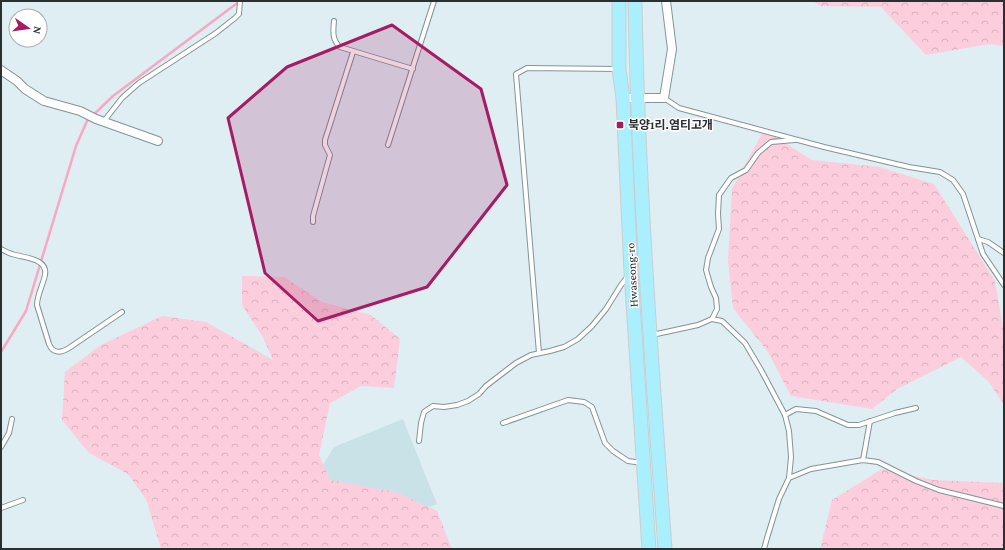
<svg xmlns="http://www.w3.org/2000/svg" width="1005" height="550" viewBox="0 0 1005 550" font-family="'Crimson Pro','Noto Sans KR',serif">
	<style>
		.built { fill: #c9e2e8 }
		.forest { fill: url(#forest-crowns) }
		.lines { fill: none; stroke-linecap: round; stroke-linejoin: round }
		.stream { stroke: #f9a7c5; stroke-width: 2.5 }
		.service-casing { stroke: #849397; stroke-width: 6 }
		.minor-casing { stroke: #849397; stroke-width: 10 }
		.primary-casing { stroke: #cccdce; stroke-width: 15 }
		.service { stroke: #fff; stroke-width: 4 }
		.minor { stroke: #fff; stroke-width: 8 }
		.primary { stroke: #aaeffe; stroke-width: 13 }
		.marked { fill: #a61c63; fill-opacity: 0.2; stroke: #a61c63; stroke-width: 3; stroke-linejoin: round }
		.poi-dot { fill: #a61c63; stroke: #fff; stroke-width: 1.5 }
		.labels { text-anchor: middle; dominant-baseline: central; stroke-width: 3; stroke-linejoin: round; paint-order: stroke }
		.poi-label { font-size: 12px; font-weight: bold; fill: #2a3032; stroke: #fff; text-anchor: start }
		.street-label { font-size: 12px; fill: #2a3032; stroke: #fff }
	</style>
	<defs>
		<pattern id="forest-crowns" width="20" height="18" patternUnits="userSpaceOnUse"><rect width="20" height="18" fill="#fccddd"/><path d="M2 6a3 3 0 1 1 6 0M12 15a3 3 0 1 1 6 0" fill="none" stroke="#d8b0be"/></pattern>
	</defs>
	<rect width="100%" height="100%" fill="#deeef3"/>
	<!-- built -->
	<polygon class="built" points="403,419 437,504 326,549 298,506 334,447"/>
	<!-- forest -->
	<g class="forest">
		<polygon points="813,1 1004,1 1004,46 989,44 926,55 881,7 820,6"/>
		<polygon points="764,130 812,160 879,167 934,184 995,281 1004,334 1004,405 989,382 961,357 897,389 872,409 791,396 768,352 733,308 728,261 732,189"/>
		<polygon points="242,276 284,277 322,302 371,315 400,339 394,388 361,386 330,403 319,455 330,480 396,492 437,511 452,549 161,549 146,499 128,474 89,453 62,420 65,372 101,345 162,316 206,322 273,360 263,337 242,305"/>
		<polygon points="882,469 933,480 1004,483 1004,549 820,549 832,500"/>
	</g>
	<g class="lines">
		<!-- stream -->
		<polyline class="stream" points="1,352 26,311 76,146 87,121 113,96 240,1"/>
		<!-- service casing -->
		<g class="service-casing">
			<g id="service">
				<path d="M334 21C333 31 332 40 340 47L413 69"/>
				<polyline points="664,98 679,108 824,147 909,167 940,172 953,180 963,194 983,254 1004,285"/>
				<polyline points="104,121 122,98 139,83 216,33 235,18 239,14 240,1"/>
				<polyline points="388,145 434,1"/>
				<polyline points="313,222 313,216 330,155 325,145 325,140 353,52"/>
				<polyline points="978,239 988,242 1004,253"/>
				<path d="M1 249C5 251 8 253 12 254 24 258 48 258 45 275 43 285 37 295 37 305L49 344C53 354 61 353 69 348L122 312"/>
				<polyline points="712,319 722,321 745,343 761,370 785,415 789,431 791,457 789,478 779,499 767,538 764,549"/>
				<polyline points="652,335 698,325 712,319 717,309 716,298 711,287 706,270 708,258 719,229 718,214 719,195 731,178 746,170 758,153 771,142 795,140"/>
				<polyline points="539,353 516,74 527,68 618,69"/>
				<polyline points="785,415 796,409 816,411 848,425 859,425 895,413 916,408"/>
				<polyline points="503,423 568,400 584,402 592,407 605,443 613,451 628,461 642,463"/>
				<polyline points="419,441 421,423 424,412 433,406 444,407 457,405 468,401 479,394 486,386 516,363 531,355 550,351 564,347 578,339 592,326 606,309 621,285 628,276"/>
				<polyline points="1,447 9,433 12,419"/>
				<polyline points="863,460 870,421"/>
				<polyline points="789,478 811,469 863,460 878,462 916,481 939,490 1004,506"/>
				<polyline points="1,508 23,500"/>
			</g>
		</g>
		<!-- minor casing -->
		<g class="minor-casing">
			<g id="minor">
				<polyline points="1,70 17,81 25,89 44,101 80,111 96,119 158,141"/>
				<polyline points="623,98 664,98 672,49 666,1"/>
			</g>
		</g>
		<!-- primary casing -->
		<g class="primary-casing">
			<g id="primary">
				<polyline points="619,1 619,69 623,98 631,272 649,549"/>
				<path d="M635 1C638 184 652 367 665 549"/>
			</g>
		</g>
		<!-- service -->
		<use href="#service" class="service"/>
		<!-- minor -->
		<use href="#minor" class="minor"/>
		<!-- primary -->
		<use href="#primary" class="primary"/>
	</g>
	<!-- marked area -->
	<path class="marked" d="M392 25 481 89 507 185 427 287 318 321 265 273 228 118 287 67Z"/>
	<!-- markers -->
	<rect class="poi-dot" x="616" y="121" width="8" height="8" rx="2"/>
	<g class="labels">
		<!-- poi labels -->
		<g class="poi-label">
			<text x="628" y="125">북양1리.염티고개</text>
		</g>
		<!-- street labels -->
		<g class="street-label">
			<text transform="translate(632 275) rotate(-93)">Hwaseong-ro</text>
		</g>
	</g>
	<!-- border -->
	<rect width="1005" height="550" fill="none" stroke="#2a3032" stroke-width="4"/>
	<!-- north arrow -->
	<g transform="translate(28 28) rotate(103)"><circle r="19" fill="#ffffff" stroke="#aaacad"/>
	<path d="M0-3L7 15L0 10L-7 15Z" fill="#a61c63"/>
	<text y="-6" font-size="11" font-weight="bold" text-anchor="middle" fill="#2a3032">N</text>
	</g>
</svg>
